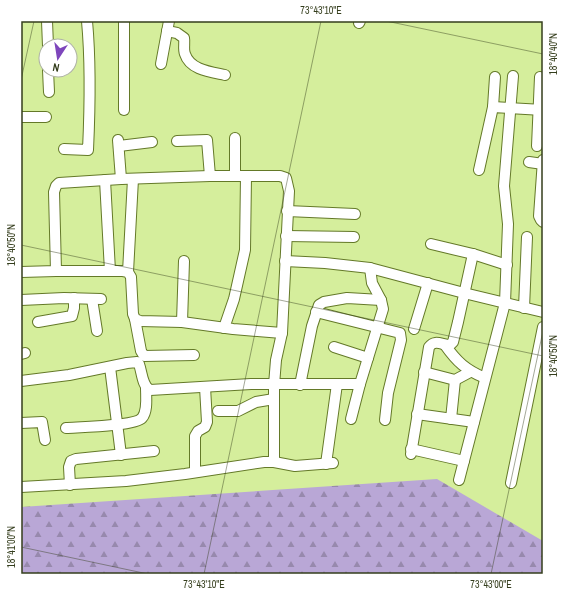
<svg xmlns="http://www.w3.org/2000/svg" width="564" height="595" viewBox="0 0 564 595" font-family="'Archivo Narrow',sans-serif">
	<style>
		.forest { fill: url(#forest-firs) }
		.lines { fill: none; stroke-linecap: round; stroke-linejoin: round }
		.minor-casing { stroke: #647928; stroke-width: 12 }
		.minor { stroke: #fff; stroke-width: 10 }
		.ticks { fill: none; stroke: #353e1d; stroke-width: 1; stroke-opacity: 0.45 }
		.neatline { fill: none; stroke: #353e1d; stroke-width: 1.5 }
		.ticks-label { font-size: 10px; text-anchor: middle; fill: #353e1d }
	</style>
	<defs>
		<pattern id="forest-firs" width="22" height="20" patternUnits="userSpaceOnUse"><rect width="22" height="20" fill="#b9a7d6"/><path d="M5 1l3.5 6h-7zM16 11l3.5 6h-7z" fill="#9789ad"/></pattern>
	</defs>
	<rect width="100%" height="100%" fill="#d5ee9c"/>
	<!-- forest -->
	<polygon class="forest" points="437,479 543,541 543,574 21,574 21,507"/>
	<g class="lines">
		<!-- minor casing -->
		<g class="minor-casing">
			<g id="minor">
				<polyline points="47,21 48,46"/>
				<polyline points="124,21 124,110"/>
				<polyline points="359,23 360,21"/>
				<path d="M167 31 177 33 184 38C185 43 183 49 185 54 190 70 211 72 225 75"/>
				<polyline points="161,64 169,21"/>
				<polyline points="48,70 49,92"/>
				<polyline points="493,107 495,77"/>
				<polyline points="21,117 46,117"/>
				<polyline points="235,138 235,176"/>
				<polyline points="118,140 121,179"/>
				<polyline points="177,141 207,140 210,176"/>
				<polyline points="119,146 152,142"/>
				<polyline points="537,146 540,77"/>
				<path d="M64 149 88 150C90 107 91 64 87 21"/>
				<polyline points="543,160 539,216 541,220 543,222"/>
				<polyline points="529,162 543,164"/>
				<polyline points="479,170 493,107 543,110"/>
				<polyline points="105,180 110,271"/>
				<polyline points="287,211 355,214"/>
				<polyline points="286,236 354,237"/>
				<polyline points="431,244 473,254 507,265"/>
				<polyline points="285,261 325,263 370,268 464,293 543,312"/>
				<polyline points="56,271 123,271 128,272 131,277 133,314 135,319 140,321 182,322 233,329 282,333"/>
				<polyline points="21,272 56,271 54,192 56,186 59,183 121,179 210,176 280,176 286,178 289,191 282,333 276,360 274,385 274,462"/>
				<polyline points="128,272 133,179"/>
				<polyline points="92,299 97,331"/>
				<polyline points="21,300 64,298 101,299"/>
				<polyline points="524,308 527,237"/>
				<polyline points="316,312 400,333 401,340 388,393 385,420"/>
				<polyline points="135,319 141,351 144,356 194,355"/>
				<polyline points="38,322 72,316 74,308 74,298"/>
				<polyline points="182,322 184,261"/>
				<polyline points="224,328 234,299 245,250 246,176"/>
				<polyline points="414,329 428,283"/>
				<path d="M445 345C457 362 466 370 485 378"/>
				<polyline points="334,347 368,358"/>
				<polyline points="21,354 25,353"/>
				<polyline points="110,367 121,455"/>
				<polyline points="424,372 455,380 470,372"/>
				<path d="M21 381 69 375 127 363 137 362 139 364C142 372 142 386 150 390L251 384H360"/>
				<polyline points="300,385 312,326 319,305 324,302 347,298 381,300"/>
				<polyline points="218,411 238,411 256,402 274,399"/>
				<polyline points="417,414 474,422"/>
				<polyline points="351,419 360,384 383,309 381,300 372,283 370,268"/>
				<polyline points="451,419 455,380"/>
				<polyline points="21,423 42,422 45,440"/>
				<path d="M66 428C79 427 135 426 142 418 148 411 146 397 146 388"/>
				<polyline points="411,449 464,461"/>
				<path d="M411 454 429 347C435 339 442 345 450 345L453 342 458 322 473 254"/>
				<polyline points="326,464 337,384"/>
				<polyline points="195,472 195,436 198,431 205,427 207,422 205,387"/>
				<polyline points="459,480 505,303 508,224 504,186 513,76"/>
				<polyline points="511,483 543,327"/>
				<polyline points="70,485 69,467 71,461 76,459 154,451"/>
				<polyline points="21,487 126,481 185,474 264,462 274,462 295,466 333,463"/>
			</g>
		</g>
		<!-- minor -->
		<use href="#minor" class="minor"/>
	</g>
	<!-- ticks -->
	<path class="ticks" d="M386 21 543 54M21 80 34 21M21 245 543 356M21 547 148 574M204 574 321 21M491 574 543 331"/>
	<!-- border -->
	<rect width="564" height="595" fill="none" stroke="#ffffff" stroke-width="44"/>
	<!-- north arrow -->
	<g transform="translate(58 58) rotate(192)"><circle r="19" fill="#ffffff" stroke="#aeb2a5"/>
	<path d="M0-3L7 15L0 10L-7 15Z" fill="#7e46bc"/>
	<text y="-6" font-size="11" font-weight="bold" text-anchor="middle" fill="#353e1d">N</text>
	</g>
	<rect x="22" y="22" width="520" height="551" class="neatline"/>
	<g class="ticks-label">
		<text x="321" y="14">73°43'10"E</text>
		<text transform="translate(553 54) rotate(-90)" y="4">18°40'40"N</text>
		<text transform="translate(11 245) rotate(-90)" y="4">18°40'50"N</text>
		<text transform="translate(553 356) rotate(-90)" y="4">18°40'50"N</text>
		<text transform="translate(11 547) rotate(-90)" y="4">18°41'00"N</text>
		<text x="204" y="588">73°43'10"E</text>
		<text x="491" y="588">73°43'00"E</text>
	</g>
</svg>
